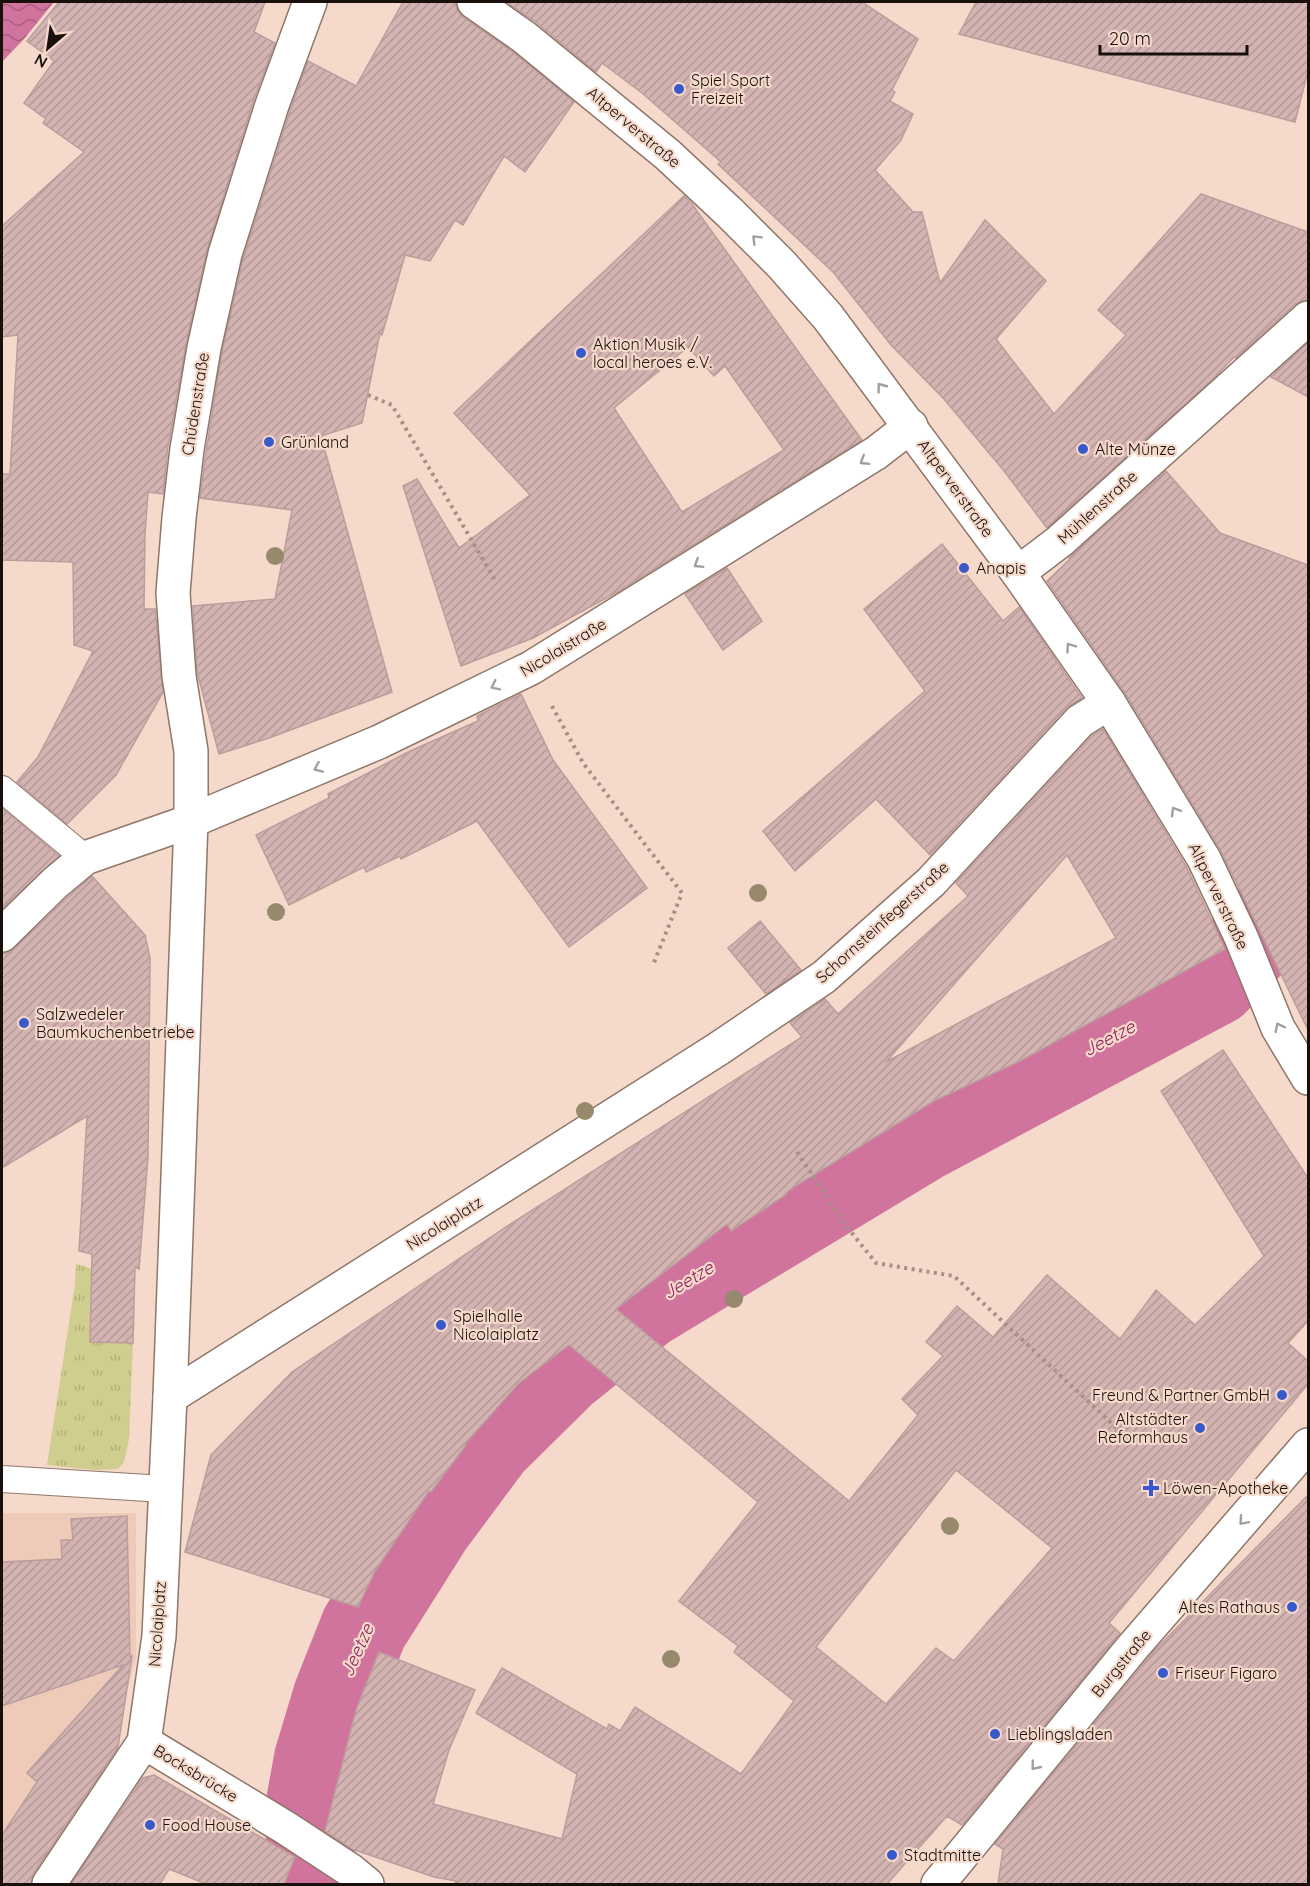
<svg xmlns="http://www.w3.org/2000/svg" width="1310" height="1886" viewBox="0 0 1310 1886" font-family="Quicksand,sans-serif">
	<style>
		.built { fill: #eecbb9 }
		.grass { fill: url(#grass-tufts) }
		.water { fill: url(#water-waves) }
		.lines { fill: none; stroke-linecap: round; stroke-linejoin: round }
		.river { stroke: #d0749e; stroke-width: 88 }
		.building { fill: url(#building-hatch); stroke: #bb9d9c; stroke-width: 1.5; fill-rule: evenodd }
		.service-casing { stroke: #8f776a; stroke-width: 28 }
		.minor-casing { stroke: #8f776a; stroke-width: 36 }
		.tertiary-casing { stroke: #8f776a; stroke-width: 36 }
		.path { stroke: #a59085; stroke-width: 4; stroke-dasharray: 3 4.5; stroke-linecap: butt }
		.service { stroke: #fff; stroke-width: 26 }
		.minor { stroke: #fff; stroke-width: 33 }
		.tertiary { stroke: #fff; stroke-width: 33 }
		.tree { fill: #97896c }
		.oneway { stroke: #a39f9d }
		.poi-dot { fill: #3759ca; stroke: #f5d9cb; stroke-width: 2 }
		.labels { text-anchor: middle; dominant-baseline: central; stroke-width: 4.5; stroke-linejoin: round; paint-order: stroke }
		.poi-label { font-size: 16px; fill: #19100b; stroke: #f5d9cb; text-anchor: start }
		.street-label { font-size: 16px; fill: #19100b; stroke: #f5d9cb }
		.water-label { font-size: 18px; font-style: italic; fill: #8f215c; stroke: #f5d9cb }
	</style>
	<defs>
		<pattern id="grass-tufts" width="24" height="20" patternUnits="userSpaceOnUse" patternTransform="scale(1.5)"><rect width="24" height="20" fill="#d0ce8e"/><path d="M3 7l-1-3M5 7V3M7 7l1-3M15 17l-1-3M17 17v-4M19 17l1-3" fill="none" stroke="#b2b079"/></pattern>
		<pattern id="water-waves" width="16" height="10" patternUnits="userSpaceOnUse" patternTransform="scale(1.5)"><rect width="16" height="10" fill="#d0749e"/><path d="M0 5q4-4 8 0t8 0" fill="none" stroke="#a85e7f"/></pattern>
		<pattern id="building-hatch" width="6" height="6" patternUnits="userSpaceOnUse" patternTransform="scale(1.5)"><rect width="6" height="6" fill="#d3b4b2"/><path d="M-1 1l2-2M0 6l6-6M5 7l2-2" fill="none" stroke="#b59a98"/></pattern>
	</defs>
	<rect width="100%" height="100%" fill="#f5d9cb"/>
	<!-- built -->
	<polygon class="built" points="2,1513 136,1513 136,1658 115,1737 65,1833 28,1884 2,1884"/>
	<!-- grass -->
	<polygon class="grass" points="76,1264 129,1280 133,1343 129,1439 124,1462 118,1469 94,1470 47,1465 75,1284"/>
	<!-- water -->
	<polygon class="water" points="2,2 54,2 24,39 2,62"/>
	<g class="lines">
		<!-- river -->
		<polyline class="river" points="308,1884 313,1874 308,1814 318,1759 337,1696 364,1628 429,1525 490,1443 563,1371 645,1305 920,1139 1214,982 1264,929 1308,875"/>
	</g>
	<!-- building -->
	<g class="building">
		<polygon points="59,2 265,2 254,32 275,43 254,99 207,250 186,345 168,446 163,494 148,492 145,534 144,609 155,609 163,692 116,775 67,824 17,782 38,757 93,651 74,645 73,562 2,560 2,474 10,474 18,335 2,337 2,226 84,152 43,123 46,119 24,103 54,61 27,41"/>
		<polygon points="403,2 455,2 457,10 463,17 513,52 574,102 525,172 504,156 463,225 455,220 430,261 405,255 382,335 380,333 362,423 321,436 392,692 269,738 219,754 197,672 193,606 275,599 292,510 200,498 206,452 222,352 243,259 290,111 308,61 356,86"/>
		<polygon points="506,2 862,2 918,39 892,90 895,92 890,101 913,114 901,140 875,170 913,212 922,212 940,283 985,220 1046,281 996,339 1054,414 1126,335 1098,310 1201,194 1308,232 1308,300 1295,304 1236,358 1234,357 1214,378 1047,528 1004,471 944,399 891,345 833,272 718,164 721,162 642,93 602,63 596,72 536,22"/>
		<polygon points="976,2 1308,2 1308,71 1295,122 959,34"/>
		<path d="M684 196 692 204 862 440 619 591 533 638 461 666 403 486 417 479 459 548 530 495 454 413ZM688 347 714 376 725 366 784 450 682 512 614 408Z"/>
		<polygon points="1308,343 1308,397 1271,377"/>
		<polygon points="1166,471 1220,533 1308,565 1308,1030 1220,849 1125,693 1047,581 1070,559 1069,558"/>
		<polygon points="942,544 1003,621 1019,607 1082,698 1066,708 930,855 876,799 795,871 763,831 925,691 864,609"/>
		<polygon points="727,568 762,621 723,650 685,594"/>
		<polygon points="521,694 553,760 647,888 569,947 477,821 401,859 400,856 366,872 364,867 289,905 256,835 329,798 328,794 408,752 478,721 477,716"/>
		<path d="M1103 729 1187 868 1225 949 1020 1061 934 1101 797 1185 786 1193 787 1194 731 1231 727 1224 616 1309 849 1501 918 1415 902 1399 943 1356 926 1342 957 1306 993 1337 1047 1275 1120 1339 1156 1290 1195 1325 1264 1256 1161 1091 1223 1050 1308 1178V1321L1288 1343 1308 1361V1384L1109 1623 1120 1633 962 1825 947 1816 887 1884H455L456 1881 434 1877 352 1849 325 1831 356 1710 379 1652 475 1690 449 1750 433 1804 562 1839 577 1774 476 1713 502 1668 607 1729 609 1724 620 1731 635 1707 741 1774 794 1701 734 1652 738 1646 679 1601 758 1502 569 1345 519 1383 465 1444 466 1445 431 1492 429 1491 375 1571 358 1607 185 1552 211 1455 292 1372 506 1227 802 1037 790 1023 825 999 838 1014 968 896 956 883 1092 736ZM1067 855 1116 938 886 1062ZM956 1470 1052 1548 954 1661 936 1648 886 1704 816 1647Z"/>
		<polygon points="2,808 59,856 2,909"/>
		<polygon points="92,876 145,935 150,958 148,1157 139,1269 135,1267 133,1343 90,1342 92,1254 79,1251 87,1116 2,1168 2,953 7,953 15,948 68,897"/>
		<polygon points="760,921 801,970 766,994 728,948"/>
		<polygon points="1308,1495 1308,1884 998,1884 1003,1849 995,1844 1155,1650"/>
		<polygon points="127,1516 130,1658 132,1656 118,1747 33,1874 31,1884 2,1884 2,1835 37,1782 27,1773 123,1665 2,1706 2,1562 62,1559 61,1540 73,1540 71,1519"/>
		<polygon points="154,1775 295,1857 284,1884 206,1884 169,1869 160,1884 71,1884 143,1778"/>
	</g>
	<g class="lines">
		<!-- service casing -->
		<g class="service-casing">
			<g id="service">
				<polyline points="2,789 85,858"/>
				<polyline points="2,1479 164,1489"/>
			</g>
		</g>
		<!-- minor casing -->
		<g class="minor-casing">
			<g id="minor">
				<polyline points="474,2 524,37 668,155 730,213 782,265 828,317 1018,573 1109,703 1204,859 1241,937 1278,1028 1308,1078"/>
				<polyline points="1018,573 1060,541 1308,318"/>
				<polyline points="2,935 55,883 85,858 191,821 379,742 531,668 876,453 911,426"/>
				<polyline points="170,1397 718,1049 824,977 931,882 1080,721 1109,703"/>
				<polyline points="144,1742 286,1828 350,1870 367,1884"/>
				<polyline points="49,1884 144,1742 159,1636 170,1397 191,821 191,751 179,676 173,593 179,518 187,449 204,348 225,254 272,105 310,2"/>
			</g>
		</g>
		<!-- tertiary casing -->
		<g class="tertiary-casing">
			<polyline id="tertiary" points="938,1884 1132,1648 1308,1445"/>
		</g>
		<!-- path -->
		<g class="path">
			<polyline points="368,395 392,405 495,580"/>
			<polyline points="552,706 583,763 682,893 653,965"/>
			<polyline points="797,1152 847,1227 876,1263 954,1276 1123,1434"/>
		</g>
		<!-- service -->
		<use href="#service" class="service"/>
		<!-- minor -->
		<use href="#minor" class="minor"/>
		<!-- tertiary -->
		<use href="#tertiary" class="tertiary"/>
	</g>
	<!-- trees -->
	<g class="tree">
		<circle cx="275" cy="556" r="9"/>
		<circle cx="758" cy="893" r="9"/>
		<circle cx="276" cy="912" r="9"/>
		<circle cx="585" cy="1111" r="9"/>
		<circle cx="734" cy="1299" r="9"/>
		<circle cx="950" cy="1526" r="9"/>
		<circle cx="671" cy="1659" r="9"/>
	</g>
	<!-- one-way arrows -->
	<defs><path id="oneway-chevron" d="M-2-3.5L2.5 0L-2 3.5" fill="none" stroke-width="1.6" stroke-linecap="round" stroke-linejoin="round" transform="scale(1.5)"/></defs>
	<g class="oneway">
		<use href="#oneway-chevron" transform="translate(756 239) rotate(-135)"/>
		<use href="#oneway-chevron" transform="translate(881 387) rotate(-127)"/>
		<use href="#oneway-chevron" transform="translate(864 461) rotate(148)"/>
		<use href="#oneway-chevron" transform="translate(698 564) rotate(148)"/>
		<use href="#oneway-chevron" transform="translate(1070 647) rotate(-125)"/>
		<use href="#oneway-chevron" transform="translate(495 686) rotate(154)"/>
		<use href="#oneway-chevron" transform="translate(318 768) rotate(157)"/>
		<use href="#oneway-chevron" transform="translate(1175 811) rotate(-121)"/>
		<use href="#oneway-chevron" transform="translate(1279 1027) rotate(-117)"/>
		<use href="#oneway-chevron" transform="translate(1243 1521) rotate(131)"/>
		<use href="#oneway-chevron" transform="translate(1035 1766) rotate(129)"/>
	</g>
	<!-- markers -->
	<g class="poi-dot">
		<circle cx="679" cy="89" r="6"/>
		<circle cx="581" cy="353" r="6"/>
		<circle cx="269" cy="442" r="6"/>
		<circle cx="1083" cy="449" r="6"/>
		<circle cx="964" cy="568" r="6"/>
		<circle cx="24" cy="1023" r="6"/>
		<circle cx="441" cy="1325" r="6"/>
		<circle cx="1282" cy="1395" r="6"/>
		<circle cx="1200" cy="1428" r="6"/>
		<path d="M1148 1479h6v6h6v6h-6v6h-6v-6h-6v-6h6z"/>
		<circle cx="1292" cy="1607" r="6"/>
		<circle cx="1163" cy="1673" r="6"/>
		<circle cx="995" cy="1734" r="6"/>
		<circle cx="150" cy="1825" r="6"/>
		<circle cx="892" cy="1855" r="6"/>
	</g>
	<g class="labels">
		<!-- poi labels -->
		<g class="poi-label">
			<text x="691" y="80">Spiel Sport<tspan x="691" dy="18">Freizeit</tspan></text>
			<text x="593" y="344">Aktion Musik /<tspan x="593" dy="18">local heroes e.V.</tspan></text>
			<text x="281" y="442">Grünland</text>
			<text x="1095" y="449">Alte Münze</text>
			<text x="976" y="568">Anapis</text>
			<text x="36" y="1014">Salzwedeler<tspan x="36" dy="18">Baumkuchenbetriebe</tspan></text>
			<text x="453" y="1316">Spielhalle<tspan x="453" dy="18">Nicolaiplatz</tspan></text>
			<text x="1270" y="1395" text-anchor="end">Freund &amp; Partner GmbH</text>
			<text x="1188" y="1419" text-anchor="end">Altstädter<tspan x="1188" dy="18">Reformhaus</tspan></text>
			<text x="1163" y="1488">Löwen-Apotheke</text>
			<text x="1280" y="1607" text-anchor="end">Altes Rathaus</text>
			<text x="1175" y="1673">Friseur Figaro</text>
			<text x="1007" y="1734">Lieblingsladen</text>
			<text x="162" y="1825">Food House</text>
			<text x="904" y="1855">Stadtmitte</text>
		</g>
		<!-- street labels -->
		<g class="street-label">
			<text transform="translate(634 127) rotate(40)">Altperverstraße</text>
			<text transform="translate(195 404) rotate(-81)">Chüdenstraße</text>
			<text transform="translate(956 488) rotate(54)">Altperverstraße</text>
			<text transform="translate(1097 507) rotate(-42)">Mühlenstraße</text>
			<text transform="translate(563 647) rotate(-31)">Nicolaistraße</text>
			<text transform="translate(1219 896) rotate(64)">Altperverstraße</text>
			<text transform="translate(882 922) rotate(-42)">Schornsteinfegerstraße</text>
			<text transform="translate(444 1223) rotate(-32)">Nicolaiplatz</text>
			<text transform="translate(157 1624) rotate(-86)">Nicolaiplatz</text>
			<text transform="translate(1121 1663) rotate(-50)">Burgstraße</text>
			<text transform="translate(196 1773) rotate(31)">Bocksbrücke</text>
		</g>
		<!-- water labels -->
		<g class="water-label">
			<text transform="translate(1109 1038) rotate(-28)">Jeetze</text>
			<text transform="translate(688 1280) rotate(-31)">Jeetze</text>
			<text transform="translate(357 1650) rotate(-66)">Jeetze</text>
		</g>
	</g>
	<!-- border -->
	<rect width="1310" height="1886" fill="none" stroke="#19100b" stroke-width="6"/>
	<!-- north arrow -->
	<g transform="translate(48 48) rotate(209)" stroke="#f5d9cb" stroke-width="4.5" paint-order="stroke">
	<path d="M0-4.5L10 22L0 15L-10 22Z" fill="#19100b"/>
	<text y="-9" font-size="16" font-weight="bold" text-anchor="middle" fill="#19100b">N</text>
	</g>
	<!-- scale -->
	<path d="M1100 45v9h147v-9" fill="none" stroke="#19100b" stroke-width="3"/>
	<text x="1109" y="45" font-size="18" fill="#19100b" stroke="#f5d9cb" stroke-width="4.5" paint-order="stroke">20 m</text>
</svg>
